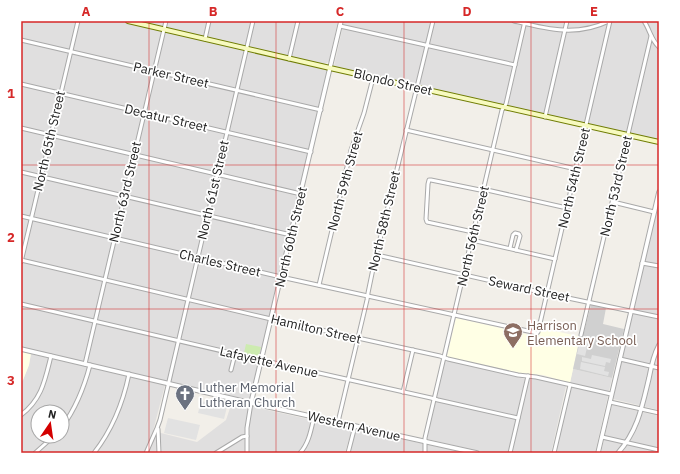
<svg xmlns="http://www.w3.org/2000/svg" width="680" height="474" viewBox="0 0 680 474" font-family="'IBM Plex Sans',sans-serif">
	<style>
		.residential { fill: #e0dfdf; fill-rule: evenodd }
		.education { fill: #ffffe5 }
		.religious { fill: #d0d0d0 }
		.grass { fill: #cdebb0 }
		.parking { fill: #e2e2e2 }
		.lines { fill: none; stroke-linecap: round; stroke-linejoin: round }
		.minor-casing { stroke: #a9a9a9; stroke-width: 5 }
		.tertiary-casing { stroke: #a9a9a9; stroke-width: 5.5 }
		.secondary-casing { stroke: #707d05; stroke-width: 6 }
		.minor { stroke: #fff; stroke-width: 3 }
		.tertiary { stroke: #fff; stroke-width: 3.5 }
		.secondary { stroke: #f7fabf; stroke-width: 4 }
		.grid { fill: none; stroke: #d62828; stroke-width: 1; stroke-opacity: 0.55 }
		.labels { text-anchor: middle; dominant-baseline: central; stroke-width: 3.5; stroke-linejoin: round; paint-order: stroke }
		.street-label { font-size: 13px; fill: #222; stroke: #fff }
		.education-label { font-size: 13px; fill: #785e54; stroke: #fff; text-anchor: start }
		.worship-label { font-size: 13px; fill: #5b616d; stroke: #fff; text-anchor: start }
		.neatline { fill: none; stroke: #d62828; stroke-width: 1.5 }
		.grid-label { font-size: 13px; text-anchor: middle; font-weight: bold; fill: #d62828 }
	</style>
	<rect width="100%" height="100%" fill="#f2efe9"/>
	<!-- residential -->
	<g class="residential">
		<polygon points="21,21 26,22 26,21 119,21 327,70 250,400 21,347"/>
		<polygon points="139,21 338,21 329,61 327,63 323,64 225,42"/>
		<polygon points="344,21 523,21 505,105 334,66"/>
		<polygon points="527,21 659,21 659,140 508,106"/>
		<polygon points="659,200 659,410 613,399"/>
		<path d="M31 354 165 385 153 431 197 442 226 420 232 402 352 429 345 453H21V382L23 380 29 365ZM38 412H62V436H38Z"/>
		<polygon points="445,360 525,379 508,453 487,453 427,439"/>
		<polygon points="573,369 612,378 595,453 554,453"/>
		<polygon points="529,378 534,378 566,386 551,453 512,453"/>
		<polygon points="612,405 659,416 659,453 601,453"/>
		<polygon points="356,429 466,453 350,453"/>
	</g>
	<!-- education -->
	<g class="education">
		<polygon points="456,318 539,337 541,328 578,336 579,342 570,383 543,375 521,373 447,357"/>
		<polygon points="21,350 31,353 29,365 23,380 21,382"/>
	</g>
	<!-- religious -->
	<polygon class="religious" points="591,305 606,308 603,324 624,329 612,378 573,369 579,342 579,340 584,332"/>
	<!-- grass -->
	<polygon class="grass" points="246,344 261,347 259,356 244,353"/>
	<!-- parking -->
	<g class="parking">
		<polygon points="581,337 589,339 585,356 577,354"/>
		<polygon points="592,355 611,359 610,363 606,362 605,366 582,361 582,357 591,359"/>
		<polygon points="581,362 605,367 604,371 609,372 608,376 580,369"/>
		<polygon points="201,401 227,407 224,419 198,413"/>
		<polygon points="168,418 200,425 196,440 164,433"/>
	</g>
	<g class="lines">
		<!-- minor casing -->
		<g class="minor-casing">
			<g id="minor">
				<path d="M514 21C547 29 576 37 609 21"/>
				<path d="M644 21C650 30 651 40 659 47"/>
				<polyline points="340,26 515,65"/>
				<polyline points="205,39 209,21"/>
				<polyline points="21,40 321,110"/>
				<polyline points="289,59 298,21"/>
				<polyline points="21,84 311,152"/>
				<polyline points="545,117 567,21"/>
				<polyline points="21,128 301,194"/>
				<polyline points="406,130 576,169"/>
				<polyline points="21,172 291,235"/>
				<polyline points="613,202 654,212"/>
				<polyline points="21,216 281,277 537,333 538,332 610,21"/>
				<polyline points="473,232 427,222 426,219 428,184 429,180 431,180 480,190 487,190 567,208"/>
				<polyline points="472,240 555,259"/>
				<polyline points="510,248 513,235 515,233 519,234 520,236 516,250"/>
				<polyline points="377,255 544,293 659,317"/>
				<polyline points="21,260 271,319 440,356 448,359 518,375 536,377 611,394"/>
				<polyline points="21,262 78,21"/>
				<polyline points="642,263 659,266"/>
				<polyline points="319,285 351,150 364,113 373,78"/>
				<polyline points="21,304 261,360 431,398 438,400 518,418"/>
				<polyline points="581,335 651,36"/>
				<polyline points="620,359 659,368"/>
				<polyline points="85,364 166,21"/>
				<polyline points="231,370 235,354"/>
				<polyline points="403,392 413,350"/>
				<polyline points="610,402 659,413"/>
				<path d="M21 415C42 399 45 380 51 356"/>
				<polyline points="338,422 367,300 368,293 374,264 433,21"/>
				<path d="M62 427C76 408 84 388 90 365"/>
				<polyline points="158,429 159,453"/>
				<polyline points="602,437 659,450"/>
				<polyline points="35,453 54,436"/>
				<path d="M94 453C112 430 123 403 129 374"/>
				<polyline points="146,453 157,428 160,420 253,21"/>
				<polyline points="216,453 242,437 247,436"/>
				<polyline points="247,453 247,428 251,403"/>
				<path d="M300 453C309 443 311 430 314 417"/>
				<polyline points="348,453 355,426"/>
				<polyline points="425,453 425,438 502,110 506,104 525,21"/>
				<polyline points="510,453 528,376"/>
				<polyline points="554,453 570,385"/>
			</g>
		</g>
		<!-- tertiary casing -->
		<g class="tertiary-casing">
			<g id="tertiary">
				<polyline points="21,349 251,403 477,453"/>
				<polyline points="251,403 341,21"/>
				<polyline points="598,453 659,192"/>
				<path d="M618 453C638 430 642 407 649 378 651 367 653 356 659 345"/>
			</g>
		</g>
		<!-- secondary casing -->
		<g class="secondary-casing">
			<polyline id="secondary" points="128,21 330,68 659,142"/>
		</g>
		<!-- minor -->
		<use href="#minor" class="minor"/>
		<!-- tertiary -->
		<use href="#tertiary" class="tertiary"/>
		<!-- secondary -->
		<use href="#secondary" class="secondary"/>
	</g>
	<!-- grid -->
	<path class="grid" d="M149 21V453M276 21V453M404 21V453M531 21V453M21 165H659M21 309H659"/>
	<!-- icons -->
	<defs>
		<g id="school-pin" transform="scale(1)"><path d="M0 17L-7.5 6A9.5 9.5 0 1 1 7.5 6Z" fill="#8d6e63" stroke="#fff"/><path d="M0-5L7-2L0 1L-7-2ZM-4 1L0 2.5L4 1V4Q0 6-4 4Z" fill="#fff"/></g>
		<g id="church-pin" transform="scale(1)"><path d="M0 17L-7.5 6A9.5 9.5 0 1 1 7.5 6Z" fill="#6b7280" stroke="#fff"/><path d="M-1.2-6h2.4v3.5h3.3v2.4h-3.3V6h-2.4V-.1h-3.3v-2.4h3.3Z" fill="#fff"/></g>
	</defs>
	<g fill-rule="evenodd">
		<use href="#school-pin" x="513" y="332"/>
		<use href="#church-pin" x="185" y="394"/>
	</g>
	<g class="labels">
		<!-- street labels -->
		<g class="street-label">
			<text transform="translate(171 75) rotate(13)">Parker Street</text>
			<text transform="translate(393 82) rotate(13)">Blondo Street</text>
			<text transform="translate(166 118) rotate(13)">Decatur Street</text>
			<text transform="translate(49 141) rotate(-77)">North 65th Street</text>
			<text transform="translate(574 178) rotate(-77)">North 54th Street</text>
			<text transform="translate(345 181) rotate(-75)">North 59th Street</text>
			<text transform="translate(616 186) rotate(-77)">North 53rd Street</text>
			<text transform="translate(213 190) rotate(-77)">North 61st Street</text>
			<text transform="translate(125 192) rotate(-77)">North 63rd Street</text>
			<text transform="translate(384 221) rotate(-77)">North 58th Street</text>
			<text transform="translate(473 236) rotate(-77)">North 56th Street</text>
			<text transform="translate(291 237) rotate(-77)">North 60th Street</text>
			<text transform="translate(220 263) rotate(13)">Charles Street</text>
			<text transform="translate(529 289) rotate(12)">Seward Street</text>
			<text transform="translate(316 329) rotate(13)">Hamilton Street</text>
			<text transform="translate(269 362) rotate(13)">Lafayette Avenue</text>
			<text transform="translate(354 426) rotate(13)">Western Avenue</text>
		</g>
		<!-- education labels -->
		<g class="education-label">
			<text x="527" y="325">Harrison<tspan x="527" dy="15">Elementary School</tspan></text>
		</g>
		<!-- worship labels -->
		<g class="worship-label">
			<text x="199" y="387">Luther Memorial<tspan x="199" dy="15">Lutheran Church</tspan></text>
		</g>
	</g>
	<!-- border -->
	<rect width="680" height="474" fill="none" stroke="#ffffff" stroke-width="44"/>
	<!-- north arrow -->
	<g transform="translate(50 424) rotate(13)"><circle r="19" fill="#ffffff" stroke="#a7a7a7"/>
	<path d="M0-3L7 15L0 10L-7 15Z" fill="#d40000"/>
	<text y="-6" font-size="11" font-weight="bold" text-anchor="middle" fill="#222222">N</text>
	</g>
	<rect x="22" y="22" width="636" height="430" class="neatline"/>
	<g class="grid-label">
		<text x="86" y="16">A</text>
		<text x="213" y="16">B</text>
		<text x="340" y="16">C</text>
		<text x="467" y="16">D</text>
		<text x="594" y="16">E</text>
		<text x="11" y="98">1</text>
		<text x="11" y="242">2</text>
		<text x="11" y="385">3</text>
	</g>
</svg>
